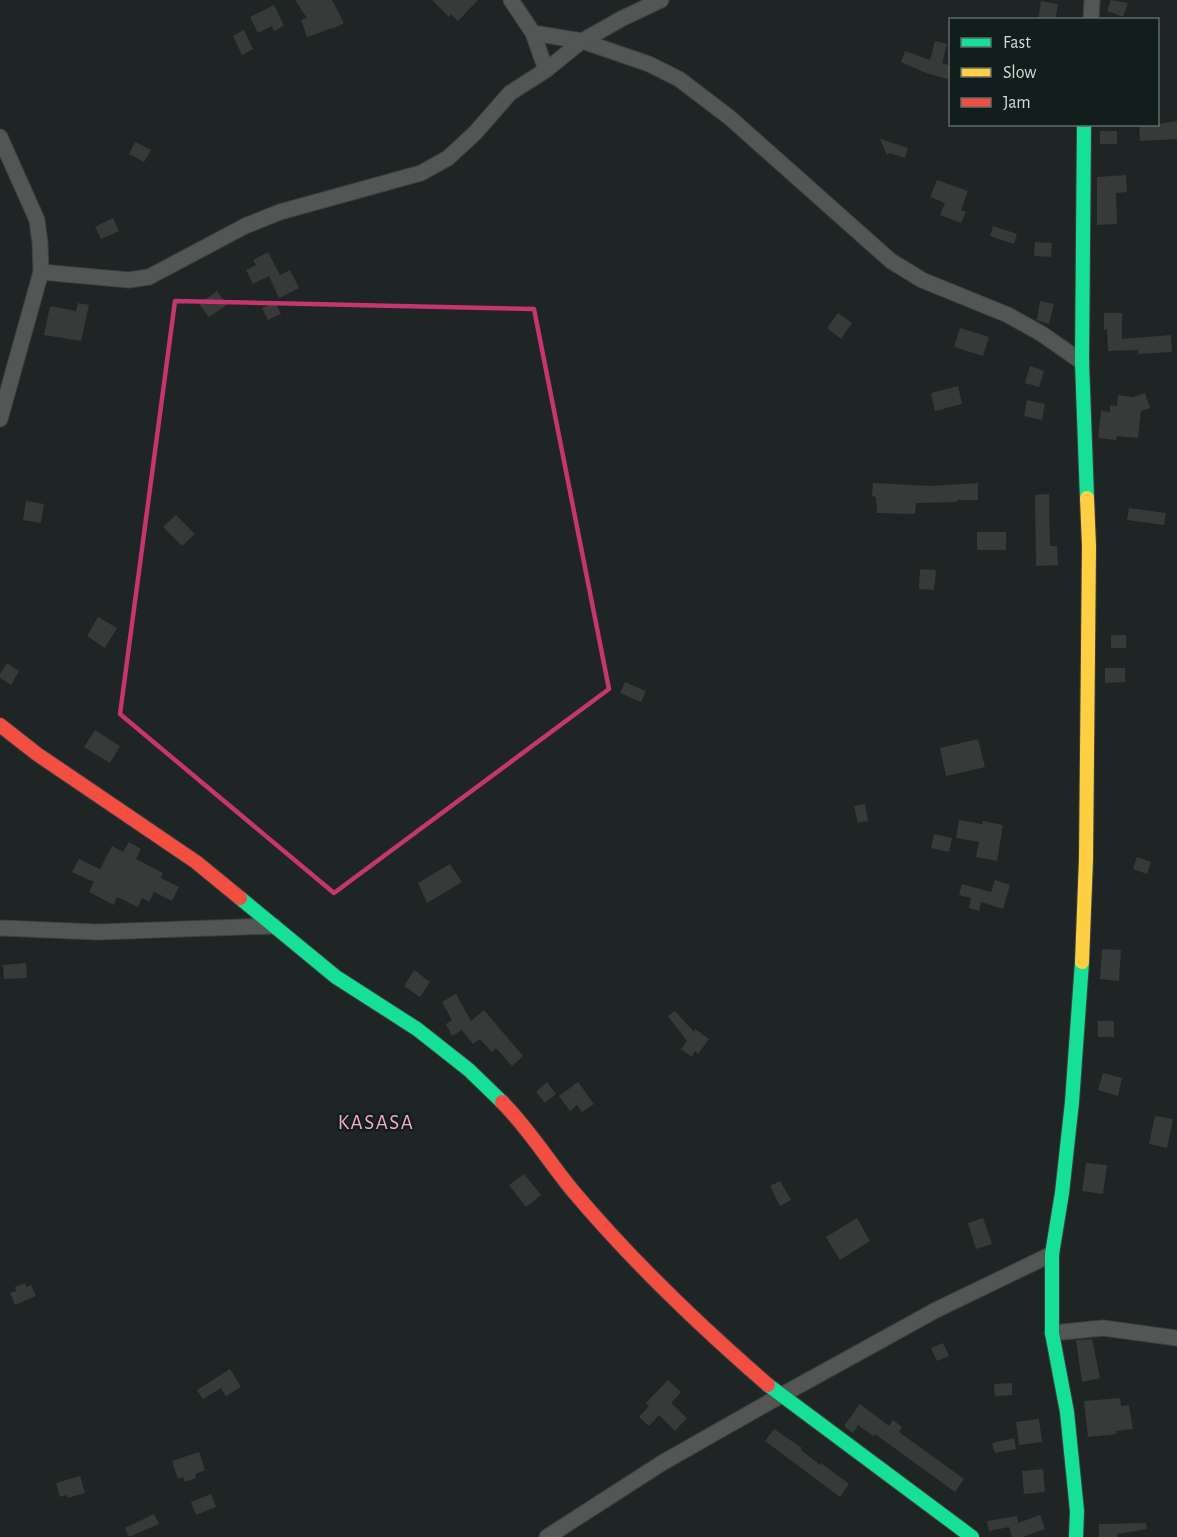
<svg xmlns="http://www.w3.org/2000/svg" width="1177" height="1537" viewBox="0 0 1177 1537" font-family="'Alegreya Sans',sans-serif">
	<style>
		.building { fill: #373a39 }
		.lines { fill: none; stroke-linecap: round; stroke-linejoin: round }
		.street-casing { stroke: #3c4140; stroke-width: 17 }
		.fast-casing { stroke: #3c4140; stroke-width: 16 }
		.slow-casing { stroke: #3c4140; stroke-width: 16 }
		.jam-casing { stroke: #3c4140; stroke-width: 16 }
		.street { stroke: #535655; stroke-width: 15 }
		.fast { stroke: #16e098; stroke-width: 14 }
		.slow { stroke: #ffcf43; stroke-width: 14 }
		.jam { stroke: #f24e42; stroke-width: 14 }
		.marked { fill: none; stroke: #c5356e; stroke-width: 4.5; stroke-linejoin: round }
		.labels { text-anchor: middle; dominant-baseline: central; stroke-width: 5; stroke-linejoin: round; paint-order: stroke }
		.quarter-label { font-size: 21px; letter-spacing: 1.5px; fill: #f5a9cd; stroke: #121e1c }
	</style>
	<rect width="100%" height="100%" fill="#1e2524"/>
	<!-- building -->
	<g class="building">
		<polygon points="295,0 332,0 344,23 332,29 332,28 307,37 301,20 307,18"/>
		<polygon points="432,0 478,0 458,21 451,14 449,17"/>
		<polygon points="1111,0 1128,3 1123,17 1107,11"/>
		<polygon points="1041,1 1058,4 1055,20 1038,20"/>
		<polygon points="274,5 284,26 274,31 272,26 258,33 250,17"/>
		<polygon points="244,30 253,49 242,55 233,36"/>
		<polygon points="935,41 947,44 942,63 951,66 948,79 926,73 901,62 905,51 930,60"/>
		<polygon points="1177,121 1177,139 1140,141 1139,124 1158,124"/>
		<rect x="1100" y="131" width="17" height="13"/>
		<polygon points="880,139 908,148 905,158 890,153 887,155"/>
		<polygon points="135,142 151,150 144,162 129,154"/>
		<polygon points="1126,175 1127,192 1116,193 1117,224 1097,225 1097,177"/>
		<polygon points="937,180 968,191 961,210 966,212 961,223 940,215 945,203 930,197"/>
		<polygon points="113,218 119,231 101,239 95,227"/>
		<polygon points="993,226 1017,234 1014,244 990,236"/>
		<polygon points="1035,242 1052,243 1051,257 1034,256"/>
		<polygon points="268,252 280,275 290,270 299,288 279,298 269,276 253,284 246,270 256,265 253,260"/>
		<polygon points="217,291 227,305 209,317 199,304"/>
		<polygon points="1040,301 1054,304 1049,324 1037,320"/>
		<polygon points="275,302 281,314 268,320 262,308"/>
		<polygon points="78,303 89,305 81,341 44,335 50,306 76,311"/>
		<polygon points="838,313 852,323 841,339 827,328"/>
		<polygon points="1104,313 1122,313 1122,339 1171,335 1172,352 1138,354 1138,350 1108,351 1107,329 1104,330"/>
		<polygon points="960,328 989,337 983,356 954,347"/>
		<polygon points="1030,366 1044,371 1039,387 1025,383"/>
		<polygon points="958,386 962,404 935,411 931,393"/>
		<polygon points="1145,393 1150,408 1141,411 1138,438 1117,436 1116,440 1098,438 1101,411 1110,412 1110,405 1117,406 1118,395 1133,397"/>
		<polygon points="1027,400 1045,404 1042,420 1024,416"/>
		<polygon points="873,483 932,486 978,483 978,500 957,500 957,502 916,503 915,514 877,513 876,497 872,496"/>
		<polygon points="1049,494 1050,546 1057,546 1058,565 1036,566 1035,495"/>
		<polygon points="26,501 44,504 41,523 23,520"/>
		<polygon points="1129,508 1166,513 1164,525 1127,520"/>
		<polygon points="176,515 195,534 182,546 163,527"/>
		<rect x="977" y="532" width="29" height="18"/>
		<polygon points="920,569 936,570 934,590 919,589"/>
		<polygon points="98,617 117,628 105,648 87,636"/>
		<rect x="1111" y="635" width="15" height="13"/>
		<polygon points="7,663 19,671 11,685 0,678 0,674"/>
		<polygon points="1105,668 1125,668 1125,682 1105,683"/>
		<polygon points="625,682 646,691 641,702 620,693"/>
		<polygon points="95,730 120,746 110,763 84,747"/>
		<polygon points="978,739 985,767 946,776 940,748"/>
		<polygon points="865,804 868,821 858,823 854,806"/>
		<polygon points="959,820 982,824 983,821 1003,825 997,861 976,857 979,842 956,838"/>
		<polygon points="934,834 952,838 949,852 931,848"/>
		<polygon points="129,842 141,849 136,859 163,873 161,878 179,887 172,901 154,892 149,902 142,898 138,907 117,897 114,905 89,892 94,882 72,872 79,859 100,869 112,846 123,852"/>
		<polygon points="1137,857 1151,862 1147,874 1133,869"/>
		<polygon points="450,864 462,882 427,903 418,883"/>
		<polygon points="995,880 1010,885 1003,909 981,902 979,911 969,908 971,898 959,895 962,884 991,892"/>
		<polygon points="1102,949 1121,950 1119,981 1100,979"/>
		<polygon points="26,963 27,978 4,979 3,965"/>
		<polygon points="414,970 430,982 420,997 404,986"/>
		<polygon points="456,994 471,1021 484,1010 523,1056 512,1066 496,1048 492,1052 480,1039 473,1044 462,1030 452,1036 446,1024 452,1020 442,1002"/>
		<polygon points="675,1011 694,1032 695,1029 709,1039 698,1054 695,1051 692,1057 681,1049 687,1041 668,1016"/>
		<rect x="1098" y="1021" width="16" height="16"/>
		<polygon points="1103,1073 1122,1078 1118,1096 1098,1090"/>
		<polygon points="547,1082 556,1094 545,1103 536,1092"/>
		<polygon points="578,1082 594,1104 582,1112 577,1105 570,1111 559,1096"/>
		<polygon points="1155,1116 1173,1119 1167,1148 1149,1144"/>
		<polygon points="1086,1163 1107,1165 1103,1194 1082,1191"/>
		<polygon points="524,1174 541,1195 526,1207 509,1185"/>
		<polygon points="780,1181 791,1200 780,1206 770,1186"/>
		<polygon points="857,1218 870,1241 840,1260 826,1237"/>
		<polygon points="983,1218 992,1244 976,1249 968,1223"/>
		<polygon points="25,1283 26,1287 31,1285 36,1296 15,1305 10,1293 16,1291 15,1287"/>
		<polygon points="1092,1339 1100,1378 1082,1382 1076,1340"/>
		<polygon points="943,1343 949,1356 937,1361 931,1348"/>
		<polygon points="230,1369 241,1387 226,1396 221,1388 203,1399 197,1390"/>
		<polygon points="668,1380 681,1392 671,1403 687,1418 675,1431 659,1415 649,1426 639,1417 649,1406 646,1403"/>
		<polygon points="1012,1383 1012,1395 995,1396 994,1384"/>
		<polygon points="1120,1398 1121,1406 1129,1405 1133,1429 1116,1431 1117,1434 1088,1437 1084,1401"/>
		<polygon points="860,1404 889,1426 893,1420 902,1427 899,1432 964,1479 955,1492 875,1434 873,1436 858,1425 853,1433 844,1426"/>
		<polygon points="1039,1419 1042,1442 1019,1445 1016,1422"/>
		<polygon points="774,1429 802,1448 801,1450 820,1465 821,1463 849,1484 840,1497 765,1441"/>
		<polygon points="1014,1438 1016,1449 995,1453 992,1443"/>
		<polygon points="199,1452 205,1470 195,1474 196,1478 185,1482 183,1477 178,1479 172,1461"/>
		<polygon points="1043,1469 1045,1492 1024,1494 1022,1471"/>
		<polygon points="80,1476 85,1493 68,1498 67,1495 60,1497 56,1483"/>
		<polygon points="211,1494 216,1507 196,1515 191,1502"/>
		<polygon points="154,1514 159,1524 129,1537 125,1528"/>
		<polygon points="1040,1515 1045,1529 1023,1537 1012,1537 1009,1527 989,1531 987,1521 1017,1516 1018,1523"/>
		<polygon points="1146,1523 1147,1529 1117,1534 1117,1537 1099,1537 1099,1524"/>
	</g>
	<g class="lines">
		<!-- street casing -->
		<g class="street-casing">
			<g id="street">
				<polyline points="511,0 533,33 546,70"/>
				<polyline points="1091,20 1092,0"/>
				<polyline points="533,33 582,41 649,64 679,79 729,117 891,261 922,280 1008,315 1042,334 1082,362"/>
				<polyline points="0,137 37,220 40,243 41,272 0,419"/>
				<polyline points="41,272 129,280 149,277 245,226 280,212 421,173 448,158 475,133 510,93 546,70 582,41 623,18 661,0"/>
				<polyline points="0,928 97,932 274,926"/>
				<polyline points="1052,1333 1103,1328 1177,1338"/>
				<polyline points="547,1537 662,1463 780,1396 936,1310 1052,1254"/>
			</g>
		</g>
		<!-- fast casing -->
		<g class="fast-casing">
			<g id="fast">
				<polyline points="1084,124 1082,362 1087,498"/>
				<polyline points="240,898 336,977 417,1029 469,1070 502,1102"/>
				<polyline points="768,1385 972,1537"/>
				<polyline points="1076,1537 1077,1511 1067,1412 1052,1333 1052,1254 1062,1193 1072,1102 1082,962"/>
			</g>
		</g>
		<!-- slow casing -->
		<g class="slow-casing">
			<polyline id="slow" points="1082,962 1086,859 1089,546 1087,498"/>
		</g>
		<!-- jam casing -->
		<g class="jam-casing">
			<g id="jam">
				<polyline points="0,725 37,754 196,862 240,898"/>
				<path d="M502 1102C529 1129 549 1162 573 1191 631 1260 700 1326 768 1385"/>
			</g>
		</g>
		<!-- street -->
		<use href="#street" class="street"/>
		<!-- fast -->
		<use href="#fast" class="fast"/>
		<!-- slow -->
		<use href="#slow" class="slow"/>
		<!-- jam -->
		<use href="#jam" class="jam"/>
	</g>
	<!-- marked area -->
	<path class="marked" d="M175 301 534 309 609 689 334 893 120 714Z"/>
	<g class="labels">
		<!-- quarter labels -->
		<g class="quarter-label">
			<text x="376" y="1122">KASASA</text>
		</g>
	</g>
	<!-- legend -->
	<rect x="949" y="18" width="210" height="108" fill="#121e1c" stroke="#5f6a68" stroke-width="1.5"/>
	<rect x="961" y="38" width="30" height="9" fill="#16e098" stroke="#5f6a68" stroke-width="1.5"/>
	<text x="1003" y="48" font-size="18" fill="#d3dbd9">Fast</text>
	<rect x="961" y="68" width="30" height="9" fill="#ffcf43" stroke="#5f6a68" stroke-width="1.5"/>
	<text x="1003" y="78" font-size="18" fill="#d3dbd9">Slow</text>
	<rect x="961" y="98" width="30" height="9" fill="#f24e42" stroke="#5f6a68" stroke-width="1.5"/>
	<text x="1003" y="108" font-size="18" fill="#d3dbd9">Jam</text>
</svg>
